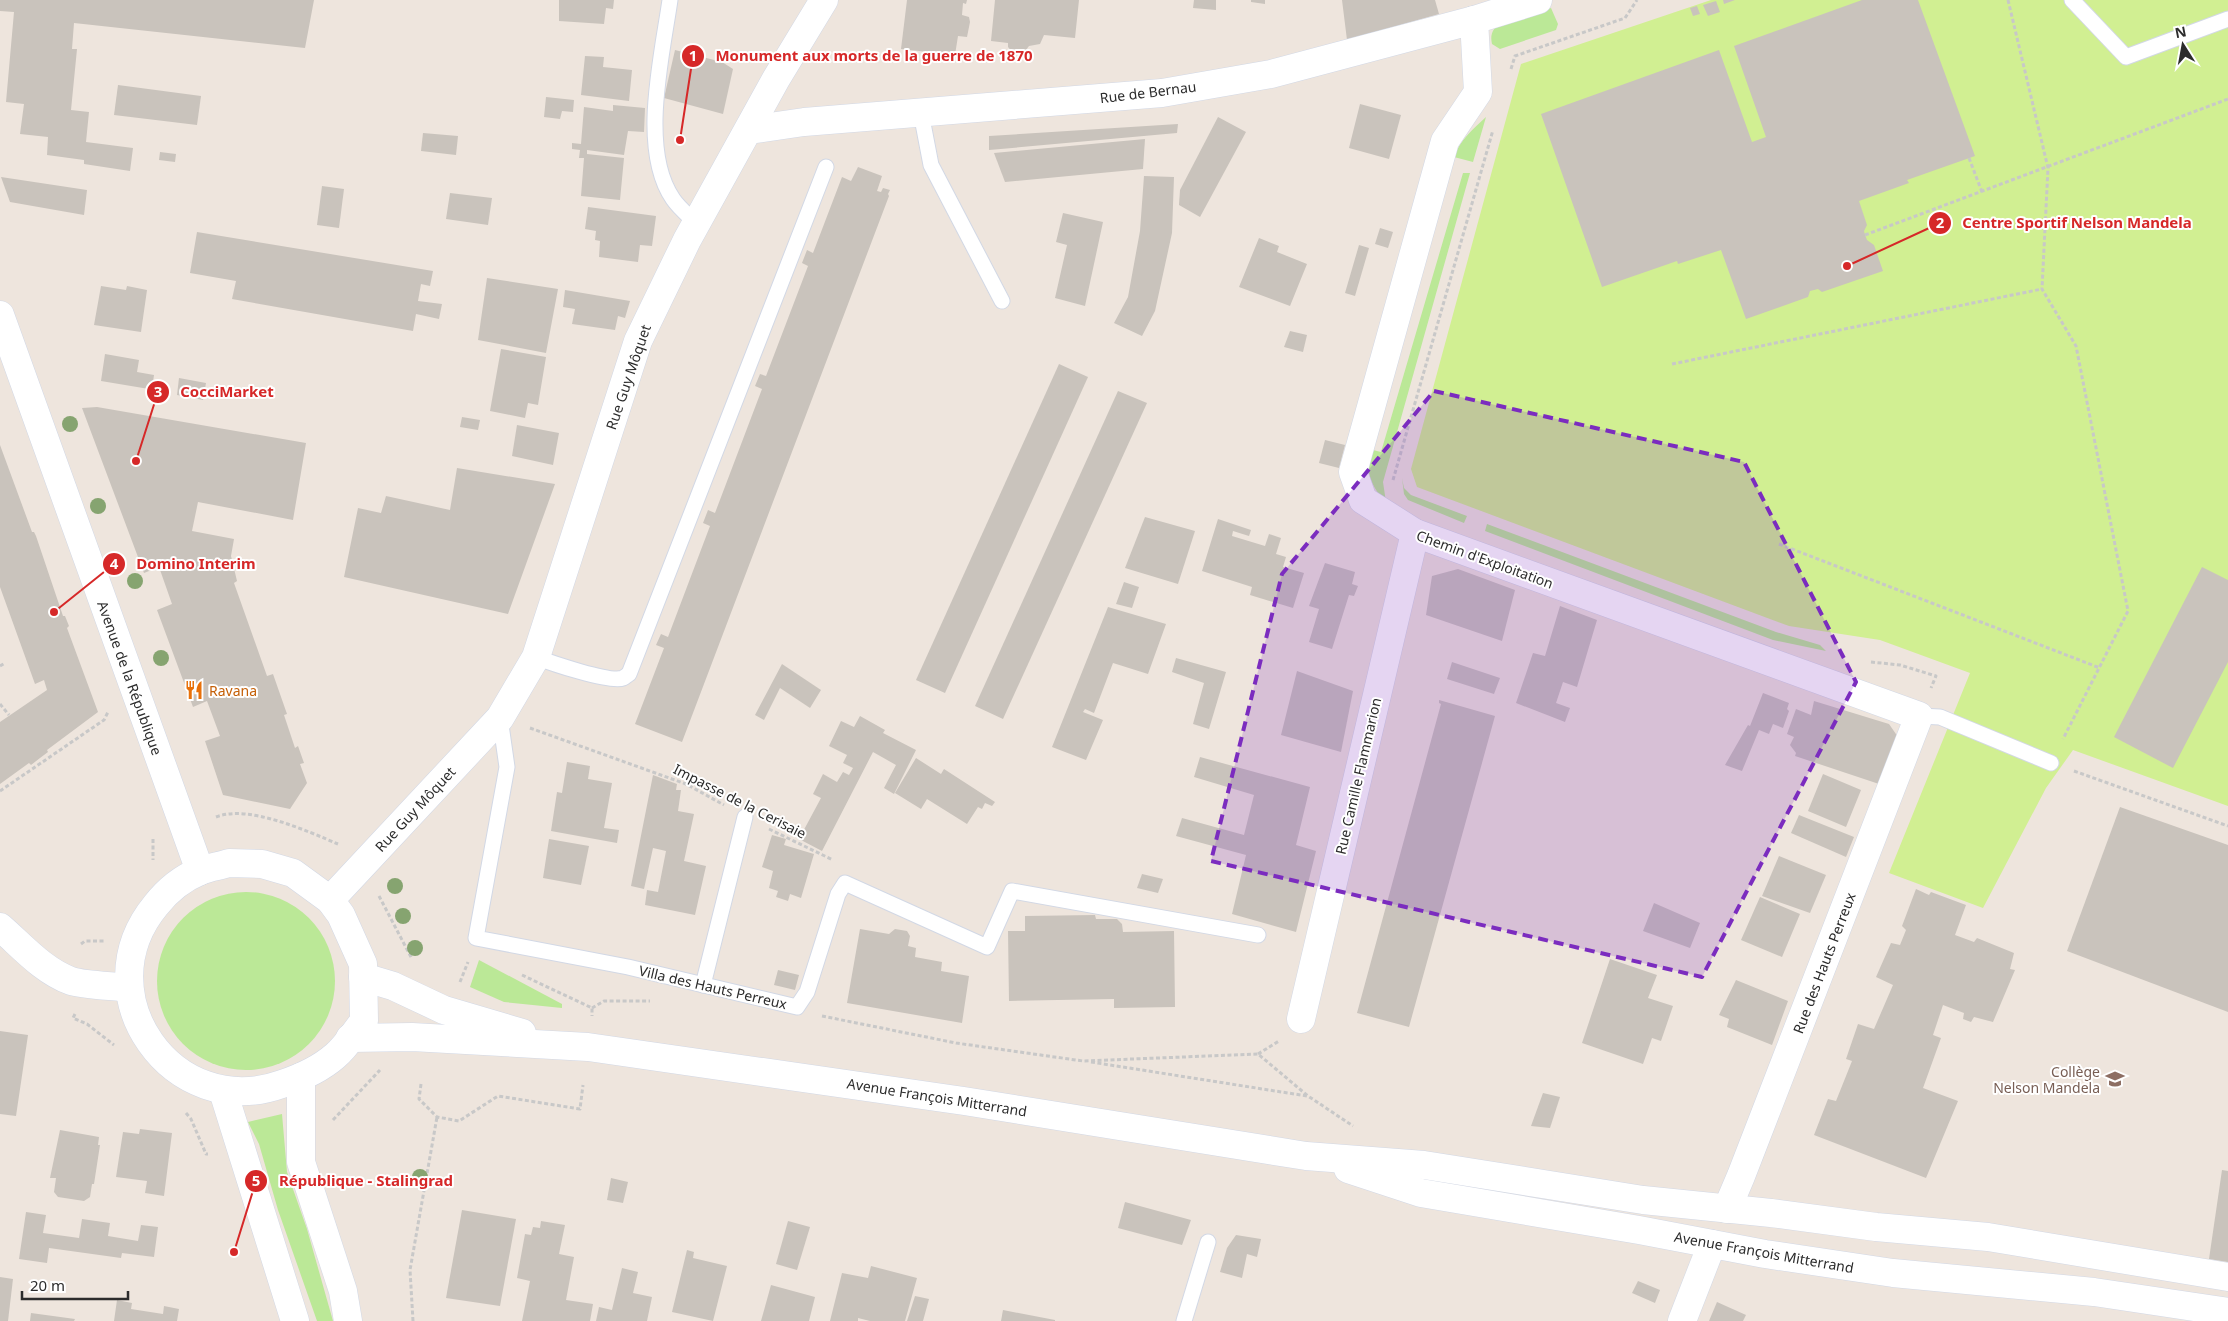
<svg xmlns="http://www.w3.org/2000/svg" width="2228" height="1321" viewBox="0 0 2228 1321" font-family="'Noto Sans',sans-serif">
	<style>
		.green { fill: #bbe897 }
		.pitch { fill: #d1ef92 }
		.building { fill: #c9c3bc }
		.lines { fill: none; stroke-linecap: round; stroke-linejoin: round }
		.lane-casing { stroke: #d2d8e5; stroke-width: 17 }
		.street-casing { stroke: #d2d8e5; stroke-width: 29 }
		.secondary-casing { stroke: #d2d8e5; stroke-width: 29 }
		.path { stroke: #c8c8c8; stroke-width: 3; stroke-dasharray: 4 2.5; stroke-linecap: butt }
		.lane { stroke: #fff; stroke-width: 15 }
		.street { stroke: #fff; stroke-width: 28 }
		.secondary { stroke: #fff; stroke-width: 28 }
		.tree { fill: #86a470 }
		.marked { fill: #7b2cbf; fill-opacity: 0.2; stroke: #7b2cbf; stroke-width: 4; stroke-dasharray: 10 6; stroke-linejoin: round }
		.labels { text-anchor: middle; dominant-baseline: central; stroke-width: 4; stroke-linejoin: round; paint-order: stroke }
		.street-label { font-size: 14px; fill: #2c2c2c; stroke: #fff }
		.food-label { font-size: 14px; fill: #c56008; stroke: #fff; text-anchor: start }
		.education-label { font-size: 14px; fill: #785e54; stroke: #fff; text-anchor: end }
		.leader { fill: none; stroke: #d62828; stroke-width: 2 }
		.callout-dot { fill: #d62828; stroke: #fff; stroke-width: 2 }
		.mark-label { font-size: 15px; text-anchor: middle; font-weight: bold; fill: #fff }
		.callout-label { font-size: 15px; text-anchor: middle; font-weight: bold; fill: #d62828; stroke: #fff; stroke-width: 4; stroke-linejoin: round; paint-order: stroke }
	</style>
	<rect width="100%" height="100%" fill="#eee5dd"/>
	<!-- green -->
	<g class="green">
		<path d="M1551 8 1558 24 1556 30 1500 49 1492 44C1485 16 1532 13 1551 8Z"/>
		<path d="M1486 117 1473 162 1454 157C1460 140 1473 129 1486 117Z"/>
		<path d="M1463 173H1470L1383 482 1386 502C1371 488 1365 470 1369 449L1381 452Z"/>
		<polygon points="1402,478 1404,488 1411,495 1467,516 1464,523 1408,500 1404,494"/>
		<polygon points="1487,524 1776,632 1820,645 1826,651 1773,640 1485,531"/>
		<circle cx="246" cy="981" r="89"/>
		<polygon points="479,960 562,1004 562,1008 504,1002 470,987"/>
		<polygon points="282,1114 287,1172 307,1229 333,1321 317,1321 278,1210 259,1144 248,1122"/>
	</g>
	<!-- pitch -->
	<polygon class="pitch" points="1711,0 2228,0 2228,806 2073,750 2046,788 1983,908 1889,873 1970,673 1880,640 1789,626 1417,487 1411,469 1521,64"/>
	<!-- building -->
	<g class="building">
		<polygon points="0,0 314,0 305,48 74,23 72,49 77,49 71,110 89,112 86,142 133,148 130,171 84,164 84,160 47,155 48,137 20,134 24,104 6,102 14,12 0,11"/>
		<polygon points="559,0 614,0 613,9 606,8 604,24 559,21"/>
		<polygon points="907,0 967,0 966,4 963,3 962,15 969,17 970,22 967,37 958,36 955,55 901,49"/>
		<polygon points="995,0 1079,0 1075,38 1044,35 1040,44 1029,46 1023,54 1013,53 1008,47 1008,43 991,41"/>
		<polygon points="1194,0 1216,0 1216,10 1193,8"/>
		<polygon points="1251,0 1265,0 1265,4 1251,2"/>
		<polygon points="1342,0 1435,0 1439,14 1347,40"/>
		<polygon points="1723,0 1735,0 1724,4"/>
		<polygon points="1862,0 1918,0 1975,156 1907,180 1909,183 1859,201 1867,225 1864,231 1865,235 1867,240 1874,245 1883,271 1822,292 1818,289 1810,291 1808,297 1746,319 1721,250 1678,264 1677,261 1602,287 1541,114 1719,50 1752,142 1766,137 1734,46"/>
		<polygon points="1716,1 1720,12 1708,16 1703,5"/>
		<polygon points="1697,6 1700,14 1693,16 1690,8"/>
		<polygon points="675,50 722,62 733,69 723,114 664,98"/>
		<polygon points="585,56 604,57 603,67 632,70 629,101 581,95"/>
		<polygon points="118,85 201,96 197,125 114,115"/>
		<polygon points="546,97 574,100 573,112 562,111 560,119 544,117"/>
		<polygon points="1360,104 1401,115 1389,159 1349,148"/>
		<polygon points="613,105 645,108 644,132 628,131 624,155 587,150 587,154 624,158 620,200 581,196 584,158 579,158 580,150 572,149 572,143 581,144 584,107 613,111"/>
		<polygon points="1218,117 1246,132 1200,217 1179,205 1180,190"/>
		<polygon points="1178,124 1177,133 989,150 989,136"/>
		<polygon points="423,133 458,136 456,155 421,151"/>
		<polygon points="1145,139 1143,169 1005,182 994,153"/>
		<polygon points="160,152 176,154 175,162 159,160"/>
		<polygon points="858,167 882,176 877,191 881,192 883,188 890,190 888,194 889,196 682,742 635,724 664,648 656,645 661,634 668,637 710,526 703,523 708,510 715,513 762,389 755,386 760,374 766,376 808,266 802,263 807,250 813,253 842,177 851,181"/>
		<polygon points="1144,176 1174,177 1172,233 1155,311 1142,336 1114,323 1128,297 1140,231"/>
		<polygon points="1,177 87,190 84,215 10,202"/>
		<polygon points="322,186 344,189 339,228 317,225"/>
		<polygon points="450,193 492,198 488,225 446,219"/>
		<polygon points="588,207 656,216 652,246 640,245 638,262 599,257 600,241 595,240 596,231 585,229"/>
		<polygon points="1063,213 1103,222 1085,306 1055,298 1067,245 1056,242"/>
		<polygon points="1380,228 1393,232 1388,248 1375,244"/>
		<polygon points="197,232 433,271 430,286 421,284 418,301 442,304 439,319 416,314 413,331 232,299 236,281 190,273"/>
		<polygon points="1259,238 1279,246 1277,252 1307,264 1290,306 1239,287"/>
		<polygon points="1359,245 1369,248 1355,296 1345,293"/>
		<polygon points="487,278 558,289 546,353 478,340"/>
		<polygon points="101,286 126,290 127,286 147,290 141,332 94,325"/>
		<polygon points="565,290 630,301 625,318 618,316 615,330 572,324 575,309 563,307"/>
		<polygon points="1290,331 1307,335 1303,352 1284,347"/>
		<polygon points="501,349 546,357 538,405 528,403 525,418 490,411"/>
		<polygon points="105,354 139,360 137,372 154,375 153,382 162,384 161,391 101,381"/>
		<polygon points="1059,364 1088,377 945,693 916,680"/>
		<polygon points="179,378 206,383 203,400 177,395"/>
		<polygon points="1118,391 1147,403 1003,719 975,706"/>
		<polygon points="97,407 306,443 293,520 198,502 192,531 234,539 231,556 237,581 234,583 267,676 273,674 287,714 284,715 295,748 298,746 304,763 300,764 307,783 290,809 223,795 205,741 220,736 207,701 193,707 157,610 172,604 159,567 144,573 82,408"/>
		<polygon points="462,417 480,420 478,430 460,427"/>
		<polygon points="517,425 559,433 553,465 512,456"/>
		<polygon points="1325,440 1345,445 1339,468 1319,463"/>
		<polygon points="0,445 32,532 34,532 36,536 63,616 65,616 69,626 67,628 98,712 47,750 48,752 40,758 31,765 29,763 0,784 0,722 47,690 44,680 35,684 0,587"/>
		<polygon points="457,468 555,484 508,614 344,577 358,508 381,513 386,496 450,510"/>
		<polygon points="1145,517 1195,531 1178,584 1125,568"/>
		<polygon points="1218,519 1251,530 1249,536 1233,531 1232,536 1265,546 1269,534 1281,538 1276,554 1286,557 1283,567 1304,573 1293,608 1250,595 1252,587 1202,571"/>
		<polygon points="1325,563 1355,572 1352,584 1358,586 1354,596 1349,595 1332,649 1309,642 1319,609 1309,606"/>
		<polygon points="2202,567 2228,580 2228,662 2173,768 2114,737"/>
		<polygon points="1458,569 1515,590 1502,641 1426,615 1432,576"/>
		<polygon points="1124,582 1139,587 1132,608 1116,604"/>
		<polygon points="1560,606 1597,620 1577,687 1563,682 1556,703 1570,708 1565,722 1516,703 1533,653 1545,656"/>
		<polygon points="1108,607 1166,624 1148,674 1113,663 1094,713 1085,709 1083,712 1103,720 1086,760 1052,747"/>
		<polygon points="1176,658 1226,672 1209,729 1193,724 1204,683 1172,672"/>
		<polygon points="1452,662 1500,678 1494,694 1447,679"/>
		<polygon points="782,664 821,690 810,708 780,688 764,720 755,715"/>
		<polygon points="1297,671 1353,691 1341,752 1281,735"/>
		<polygon points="1763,693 1789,703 1787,709 1789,711 1783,728 1773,724 1769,734 1759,730 1742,771 1725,765 1748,725 1750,726"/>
		<polygon points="1439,700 1495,716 1409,1027 1357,1013 1441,704 1439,703"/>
		<polygon points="1814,701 1889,724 1898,737 1879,784 1795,756 1796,753 1790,745 1794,737 1787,734 1796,709 1811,715"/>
		<polygon points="860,716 885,730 883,733 916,750 894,794 884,788 896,765 873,752 822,851 799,839 821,798 813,794 823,774 837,782 843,772 849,775 853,768 843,763 847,755 829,746 841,721 854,727"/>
		<polygon points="1200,757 1310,787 1296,845 1316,851 1296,932 1232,914 1246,855 1176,836 1182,818 1244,835 1254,795 1194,777"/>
		<polygon points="916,758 941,774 944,769 995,802 992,806 985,803 982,809 978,807 967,824 927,799 921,809 895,793"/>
		<polygon points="567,762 590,766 588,779 612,783 604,828 619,830 617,843 551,831 557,792 562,793"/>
		<polygon points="1823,774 1861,790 1846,827 1808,811"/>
		<polygon points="653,775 677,784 676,790 681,790 678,811 694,814 684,861 706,866 695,915 645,905 647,890 658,892 666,851 653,848 644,889 631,886"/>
		<polygon points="2120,807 2228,845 2228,1012 2067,951"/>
		<polygon points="1799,815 1854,837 1846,857 1791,833"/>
		<polygon points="772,835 786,839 784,845 814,854 801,898 790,894 788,901 776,897 778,891 769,888 773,871 762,867"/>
		<polygon points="549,839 589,846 581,885 543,878"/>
		<polygon points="1779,856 1826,875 1810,913 1762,896"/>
		<polygon points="1142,874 1163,879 1158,893 1137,888"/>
		<polygon points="1916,889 1929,895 1931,892 1966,905 1955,935 1974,942 1977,938 2014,953 2010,969 2015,970 1993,1022 1974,1017 1971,1022 1963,1019 1964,1013 1943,1005 1933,1035 1941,1038 1923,1088 1958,1101 1926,1178 1814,1135 1828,1099 1836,1101 1852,1061 1846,1059 1858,1024 1874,1029 1893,985 1876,977 1891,943 1900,945 1906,930 1902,926"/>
		<polygon points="1760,897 1800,914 1782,957 1741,940"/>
		<polygon points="1654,903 1700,923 1690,948 1643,931"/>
		<polygon points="1095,915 1096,919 1117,919 1122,924 1123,932 1174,931 1175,1007 1114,1008 1114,999 1009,1001 1008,931 1025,931 1025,916"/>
		<polygon points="860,929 889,934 895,929 907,931 910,936 908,946 916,948 915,957 942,962 941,971 969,976 962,1023 847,1003"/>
		<polygon points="1610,959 1657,975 1648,998 1673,1006 1661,1041 1652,1038 1643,1064 1582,1043"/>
		<polygon points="778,970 799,975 795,990 774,985"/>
		<polygon points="1736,980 1788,1001 1772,1045 1727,1027 1729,1019 1719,1015"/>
		<polygon points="0,1031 28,1035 16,1116 0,1114"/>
		<polygon points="1543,1093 1560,1097 1550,1128 1531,1126"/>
		<polygon points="140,1129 172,1133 164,1196 145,1193 147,1181 116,1177 123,1132 139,1134"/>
		<polygon points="60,1130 99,1137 98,1145 100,1145 94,1184 92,1184 90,1197 84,1201 58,1197 54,1192 56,1178 50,1178"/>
		<polygon points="2222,1170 2228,1171 2228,1262 2209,1259"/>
		<polygon points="611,1178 628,1182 623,1203 607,1200"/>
		<polygon points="1125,1202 1191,1220 1182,1245 1118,1228"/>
		<polygon points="462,1210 516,1219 500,1306 446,1298"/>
		<polygon points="26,1212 46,1215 43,1233 79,1238 82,1219 110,1223 108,1236 138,1241 141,1225 158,1227 154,1257 122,1253 121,1258 49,1248 47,1263 19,1259"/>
		<polygon points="541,1221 565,1225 559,1254 574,1257 566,1300 593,1304 590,1321 522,1321 530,1281 517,1278 525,1234 531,1235 533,1227 540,1228"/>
		<polygon points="788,1221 810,1227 797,1270 776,1264"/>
		<polygon points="1236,1235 1261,1239 1257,1257 1247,1254 1242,1278 1220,1272 1227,1248"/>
		<polygon points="687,1250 694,1252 693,1258 727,1266 713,1321 672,1312"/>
		<polygon points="871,1266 917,1278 905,1321 870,1321 858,1318 858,1321 830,1321 842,1273 868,1278"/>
		<polygon points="622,1268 638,1272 633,1293 652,1297 647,1321 596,1321 599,1307 612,1310"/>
		<polygon points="0,1277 13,1279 8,1321 0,1321"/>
		<polygon points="1638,1281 1660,1290 1655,1303 1632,1293"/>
		<polygon points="771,1285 815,1297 809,1321 761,1321"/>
		<polygon points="915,1296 929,1299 923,1321 907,1321"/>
		<polygon points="117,1300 132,1303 131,1309 163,1314 164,1306 179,1309 177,1321 114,1321"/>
		<polygon points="1717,1302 1746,1315 1743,1321 1709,1321"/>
		<polygon points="1003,1310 1055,1320 1055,1321 1001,1321"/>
		<polygon points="31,1313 75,1319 74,1321 30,1321"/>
	</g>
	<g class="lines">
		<!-- lane casing -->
		<g class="lane-casing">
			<g id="lane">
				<path d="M670 0C662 56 639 150 673 199 679 208 689 216 697 224"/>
				<polyline points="2072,0 2126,57 2228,19"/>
				<polyline points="921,113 931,165 1002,301"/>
				<path d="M536 657C551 663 610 683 623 678 625 677 627 675 629 674L826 167"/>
				<polyline points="1919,716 1940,717 2051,763"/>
				<polyline points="500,718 507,767 476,938 628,967 797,1007 807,992 838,894 845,883 987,947 1012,891 1258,935"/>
				<polyline points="703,985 745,817"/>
				<polyline points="1184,1321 1208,1242"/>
			</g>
		</g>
		<!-- street casing -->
		<g class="street-casing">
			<g id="street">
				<polyline points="1474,20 1478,92 1445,141 1353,472 1363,500 1415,533 1919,716 1741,1176 1727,1209"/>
				<polyline points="749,130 804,122 1162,93 1271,74 1474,20 1538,0"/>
				<polyline points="330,900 500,718 536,657 638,341 687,240 776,79 824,0"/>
				<polyline points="1301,1019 1415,533"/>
				<polyline points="1682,1321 1712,1244"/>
			</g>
		</g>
		<!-- secondary casing -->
		<g class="secondary-casing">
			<g id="secondary">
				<polyline points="0,315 200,871"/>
				<path d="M229 863 262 864 293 873 330 900 341 915 363 964 364 1021C355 1032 346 1047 335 1056 320 1069 300 1078 282 1084 173 1123 82 994 156 905 167 891 183 878 200 871 209 867 220 866 229 863Z"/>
				<path d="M0 927C22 946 42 970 71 981 83 985 114 986 129 988"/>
				<polyline points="363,977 393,986 444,1010 522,1033"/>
				<polyline points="350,1038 412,1037 588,1047 964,1101 1306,1156 1424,1165 1643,1200 1771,1213 1876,1227 1988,1237 2228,1277"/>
				<polyline points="301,1077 301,1162 343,1291 348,1321"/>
				<polyline points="223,1091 295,1321"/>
				<polyline points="1348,1169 1421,1193 1639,1230 1765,1254 1893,1273 2094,1292 2228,1312"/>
			</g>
		</g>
		<!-- path -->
		<g class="path">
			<polyline points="2008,0 2048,168 2042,289 2076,346 2128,611 2063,739"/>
			<polyline points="1511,69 1515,56 1625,18 1637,0"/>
			<polyline points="1969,158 1982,192"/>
			<polyline points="1865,235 2228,99"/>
			<polyline points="1672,364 2042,289"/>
			<polyline points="1393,480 1493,130"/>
			<polyline points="1779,544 2100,668"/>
			<polyline points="1871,662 1900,665 1936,676 1931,688"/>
			<polyline points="0,666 5,663"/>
			<polyline points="0,704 9,715"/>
			<polyline points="530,728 686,784 724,805"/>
			<polyline points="2074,771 2228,826"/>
			<polyline points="0,791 104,720 108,712"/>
			<path d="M216 817C248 804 307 831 338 844"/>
			<polyline points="769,829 833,860"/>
			<polyline points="153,839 153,860"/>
			<polyline points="379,896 412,959"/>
			<polyline points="81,944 85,941 104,941"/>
			<polyline points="522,975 592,1008 592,1016"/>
			<polyline points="460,982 468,962"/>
			<polyline points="592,1008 604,1001 650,1001"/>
			<polyline points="75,1014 73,1018 87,1024 114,1045"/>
			<polyline points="822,1016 956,1043 1083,1061 1258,1054 1308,1096 1353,1126"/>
			<polyline points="1258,1054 1279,1041"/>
			<polyline points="1091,1062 1307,1096"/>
			<polyline points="421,1084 419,1099 437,1117 459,1121 498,1096 580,1109 583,1085"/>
			<polyline points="186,1113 191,1119 206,1154 208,1154"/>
			<polyline points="333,1120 380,1070"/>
			<polyline points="413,1321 410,1270 437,1117"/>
		</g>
		<!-- lane -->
		<use href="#lane" class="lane"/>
		<!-- street -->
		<use href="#street" class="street"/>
		<!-- secondary -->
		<use href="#secondary" class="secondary"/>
	</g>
	<!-- trees -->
	<g class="tree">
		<circle cx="70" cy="424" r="8"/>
		<circle cx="98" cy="506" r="8"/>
		<circle cx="135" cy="581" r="8"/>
		<circle cx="161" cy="658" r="8"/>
		<circle cx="395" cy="886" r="8"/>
		<circle cx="403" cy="916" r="8"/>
		<circle cx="415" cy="948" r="8"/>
		<circle cx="420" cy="1177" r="8"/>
	</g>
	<!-- marked area -->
	<path class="marked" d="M1434 391 1744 462 1856 682 1702 977 1211 861 1282 574Z"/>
	<!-- icons -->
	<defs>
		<g id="restaurant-bare" transform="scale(1.5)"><path d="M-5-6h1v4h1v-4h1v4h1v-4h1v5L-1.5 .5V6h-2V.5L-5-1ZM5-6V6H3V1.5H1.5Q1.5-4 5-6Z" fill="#e8710a" stroke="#fff" stroke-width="2.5" paint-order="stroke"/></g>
		<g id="school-bare" transform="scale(1.5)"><path d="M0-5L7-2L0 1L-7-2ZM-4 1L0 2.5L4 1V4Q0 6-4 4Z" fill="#8d6e63" stroke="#fff" stroke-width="2.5" paint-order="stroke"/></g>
	</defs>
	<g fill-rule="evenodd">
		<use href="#restaurant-bare" x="194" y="690"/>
		<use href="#school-bare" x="2115" y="1079"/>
	</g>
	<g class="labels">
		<!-- street labels -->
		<g class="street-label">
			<text transform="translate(1148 92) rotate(-7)">Rue de Bernau</text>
			<text transform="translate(628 377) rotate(-71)">Rue Guy Môquet</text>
			<text transform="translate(1485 559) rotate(20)">Chemin d'Exploitation</text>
			<text transform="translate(130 678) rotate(70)">Avenue de la République</text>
			<text transform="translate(1358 776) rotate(-77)">Rue Camille Flammarion</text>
			<text transform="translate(740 801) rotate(27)">Impasse de la Cerisaie</text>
			<text transform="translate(415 809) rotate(-47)">Rue Guy Môquet</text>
			<text transform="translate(1824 963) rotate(-69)">Rue des Hauts Perreux</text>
			<text transform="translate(713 987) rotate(13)">Villa des Hauts Perreux</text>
			<text transform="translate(937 1097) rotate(9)">Avenue François Mitterrand</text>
			<text transform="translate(1764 1252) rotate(10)">Avenue François Mitterrand</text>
		</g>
		<!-- food labels -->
		<g class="food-label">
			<text x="209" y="690">Ravana</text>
		</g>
		<!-- education labels -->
		<g class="education-label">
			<text x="2100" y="1071">Collège<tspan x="2100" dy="16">Nelson Mandela</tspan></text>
		</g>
	</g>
	<!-- callouts -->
	<path class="leader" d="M680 140L693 56M1847 266L1940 223M136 461L158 392M54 612L114 564M234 1252L256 1181"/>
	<g class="callout-dot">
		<circle cx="680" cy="140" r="5"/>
		<circle cx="1847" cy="266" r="5"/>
		<circle cx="136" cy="461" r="5"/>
		<circle cx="54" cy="612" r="5"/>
		<circle cx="234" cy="1252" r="5"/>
		<circle cx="693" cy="56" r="12"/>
		<circle cx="1940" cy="223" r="12"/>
		<circle cx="158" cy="392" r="12"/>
		<circle cx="114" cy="564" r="12"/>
		<circle cx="256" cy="1181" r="12"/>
	</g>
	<g class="mark-label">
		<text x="693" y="61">1</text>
		<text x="1940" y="228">2</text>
		<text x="158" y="397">3</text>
		<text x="114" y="569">4</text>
		<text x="256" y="1186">5</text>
	</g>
	<g class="callout-label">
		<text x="874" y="61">Monument aux morts de la guerre de 1870</text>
		<text x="2077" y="228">Centre Sportif Nelson Mandela</text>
		<text x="227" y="397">CocciMarket</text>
		<text x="196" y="569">Domino Interim</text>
		<text x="366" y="1186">République - Stalingrad</text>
	</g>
	<!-- north arrow -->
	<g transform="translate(2183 45) rotate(349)" stroke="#ffffff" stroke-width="4" paint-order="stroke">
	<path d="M0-4L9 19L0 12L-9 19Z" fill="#2c2c2c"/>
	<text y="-8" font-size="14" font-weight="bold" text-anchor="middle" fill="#2c2c2c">N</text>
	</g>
	<!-- scale -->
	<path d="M22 1291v8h106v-8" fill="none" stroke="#2c2c2c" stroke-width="2.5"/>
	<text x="30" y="1291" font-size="15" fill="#2c2c2c" stroke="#ffffff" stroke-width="4" paint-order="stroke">20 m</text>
</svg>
